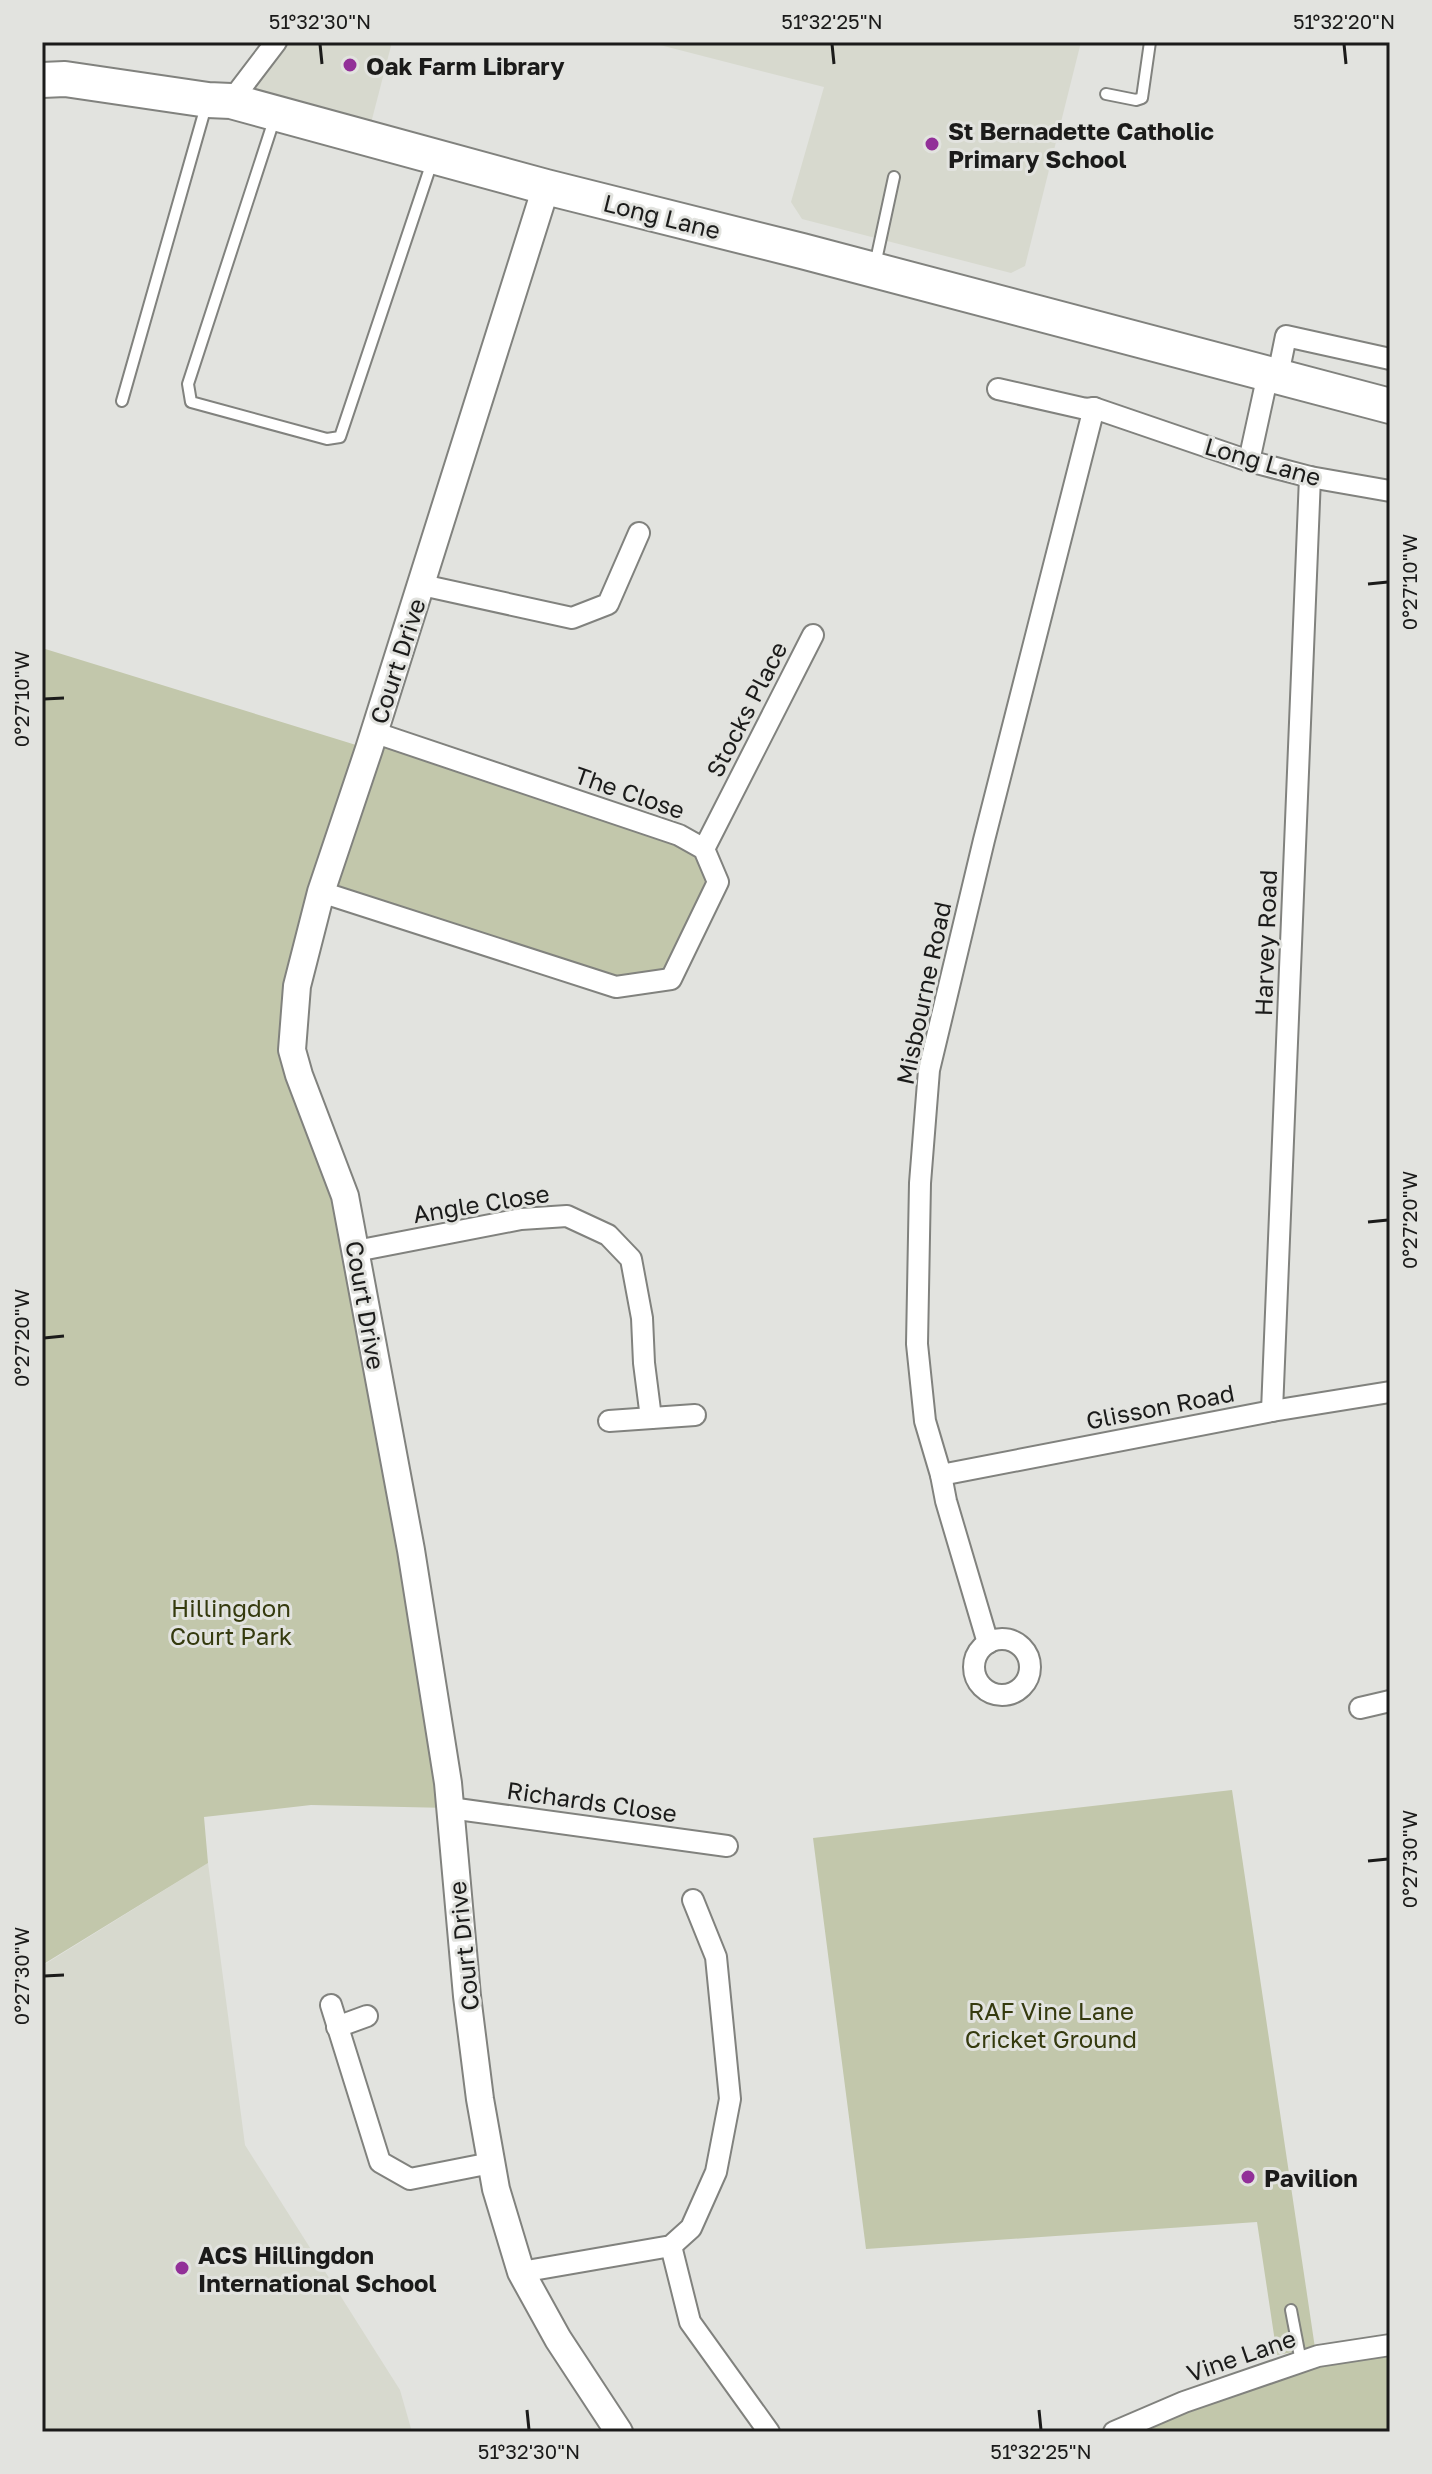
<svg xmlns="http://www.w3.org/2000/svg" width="1432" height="2474" viewBox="0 0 1432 2474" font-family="'Golos Text',sans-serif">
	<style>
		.built { fill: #d7d9ce }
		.green { fill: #c2c7ab }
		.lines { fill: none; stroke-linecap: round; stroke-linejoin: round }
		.service-casing { stroke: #81827e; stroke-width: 14 }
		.minor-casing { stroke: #81827e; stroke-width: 24 }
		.tertiary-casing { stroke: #81827e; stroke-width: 30 }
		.primary-casing { stroke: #81827e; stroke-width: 38 }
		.service { stroke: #fff; stroke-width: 10 }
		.minor { stroke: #fff; stroke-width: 20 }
		.tertiary { stroke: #fff; stroke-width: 26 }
		.primary { stroke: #fff; stroke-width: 34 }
		.ticks { fill: none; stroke: #1b1b1a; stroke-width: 3 }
		.poi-dot { fill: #923098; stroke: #e2e3df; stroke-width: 3 }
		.labels { text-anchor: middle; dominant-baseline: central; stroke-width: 6; stroke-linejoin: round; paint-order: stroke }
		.poi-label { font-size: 24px; font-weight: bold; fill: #1b1b1a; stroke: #e2e3df; text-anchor: start }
		.street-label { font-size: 24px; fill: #1b1b1a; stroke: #e2e3df }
		.park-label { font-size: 24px; fill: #353a0e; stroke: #e2e3df }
		.neatline { fill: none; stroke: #1b1b1a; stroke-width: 3 }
		.ticks-label { font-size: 20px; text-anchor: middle; fill: #1b1b1a }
	</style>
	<rect width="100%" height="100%" fill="#e2e3df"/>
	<!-- built -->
	<g class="built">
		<polygon points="274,42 392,42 370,127 231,101"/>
		<polygon points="656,42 1081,42 1025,266 1011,273 802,219 791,202 824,87 656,44"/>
		<polygon points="208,1863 245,2145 400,2390 412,2432 42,2432 42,1966"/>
	</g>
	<!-- green -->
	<g class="green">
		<polygon points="42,648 369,749 373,732 679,835 718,882 671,979 616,987 321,892 292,1018 330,1156 450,1808 311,1805 204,1817 208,1863 42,1965"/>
		<polygon points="1232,1790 1315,2348 1277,2355 1257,2222 866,2249 813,1838"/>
		<polygon points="1390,2347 1390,2432 1154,2432 1148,2424 1319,2360"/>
	</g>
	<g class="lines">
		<!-- service casing -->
		<g class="service-casing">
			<g id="service">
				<polyline points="1106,94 1136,100 1142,98 1150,42"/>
				<polyline points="274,120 188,384 191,402 327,439 340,437 432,162"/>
				<polyline points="875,265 894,177"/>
				<polyline points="122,401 206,106"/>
				<polyline points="1291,2310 1301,2362"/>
			</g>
		</g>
		<!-- minor casing -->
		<g class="minor-casing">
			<g id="minor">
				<polyline points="231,101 276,42"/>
				<polyline points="1278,375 1286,336 1390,359"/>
				<polyline points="998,389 1086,409 1094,408 1249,461 1310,477 1390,491"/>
				<polyline points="1249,461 1268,374"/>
				<polyline points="422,585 572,618 608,604 639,533"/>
				<polyline points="704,849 813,635"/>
				<polyline points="321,892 616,987 671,979 718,882 704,849 679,835 373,732"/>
				<polyline points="356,1251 521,1219 567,1216 608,1235 631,1259 642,1318 644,1363 651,1418"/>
				<polyline points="1272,1411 1310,477"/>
				<polyline points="609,1421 695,1415"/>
				<polyline points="941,1475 1272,1411 1390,1392"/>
				<circle cx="1002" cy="1667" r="28"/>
				<polyline points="988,1643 946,1501 941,1475 925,1421 917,1344 920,1183 929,1070 984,840 1094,408"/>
				<polyline points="1360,1708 1390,1701"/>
				<polyline points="450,1808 727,1846"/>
				<polyline points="331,2005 380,2162 410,2179 491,2163"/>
				<polyline points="337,2027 367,2016"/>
				<polyline points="671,2246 690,2322 769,2432"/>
				<polyline points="521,2272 671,2246 691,2228 716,2172 730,2099 716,1957 693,1900"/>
				<polyline points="1114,2432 1184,2402 1318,2356 1390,2345"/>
			</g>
		</g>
		<!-- tertiary casing -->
		<g class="tertiary-casing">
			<polyline id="tertiary" points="546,187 369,749 321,892 297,986 292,1050 299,1075 345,1196 411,1550 448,1783 467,1996 480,2099 496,2189 521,2272 558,2339 619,2432"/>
		</g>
		<!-- primary casing -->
		<g class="primary-casing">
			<polyline id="primary" points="42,80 65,79 208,100 231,101 546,187 802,251 1390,406"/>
		</g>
		<!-- service -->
		<use href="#service" class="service"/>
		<!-- minor -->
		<use href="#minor" class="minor"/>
		<!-- tertiary -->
		<use href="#tertiary" class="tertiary"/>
		<!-- primary -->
		<use href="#primary" class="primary"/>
	</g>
	<!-- ticks -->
	<path class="ticks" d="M320 44 322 64M832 44 834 64M1344 44 1346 64M1368 584 1388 582M44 699 64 698M1368 1222 1388 1220M44 1338 64 1336M1368 1861 1388 1859M44 1976 64 1975M527 2410 529 2430M1039 2410 1041 2430"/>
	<!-- markers -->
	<g class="poi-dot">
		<circle cx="350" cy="65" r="8"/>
		<circle cx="932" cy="144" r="8"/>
		<circle cx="1248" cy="2177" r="8"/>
		<circle cx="182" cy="2268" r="8"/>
	</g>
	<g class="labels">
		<!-- poi labels -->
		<g class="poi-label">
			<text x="366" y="65">Oak Farm Library</text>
			<text x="948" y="130">St Bernadette Catholic<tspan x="948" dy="28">Primary School</tspan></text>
			<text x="1264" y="2177">Pavilion</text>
			<text x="198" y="2254">ACS Hillingdon<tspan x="198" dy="28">International School</tspan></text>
		</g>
		<!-- street labels -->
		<g class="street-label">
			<text transform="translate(662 216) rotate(14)">Long Lane</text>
			<text transform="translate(1263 461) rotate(16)">Long Lane</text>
			<text transform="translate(397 661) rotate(-72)">Court Drive</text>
			<text transform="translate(746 709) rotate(-63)">Stocks Place</text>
			<text transform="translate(630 792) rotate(19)">The Close</text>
			<text transform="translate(1265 943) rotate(-88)">Harvey Road</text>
			<text transform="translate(923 993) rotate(-78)">Misbourne Road</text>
			<text transform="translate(481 1203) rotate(-9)">Angle Close</text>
			<text transform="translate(366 1305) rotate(80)">Court Drive</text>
			<text transform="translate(1160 1406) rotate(-11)">Glisson Road</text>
			<text transform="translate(592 1801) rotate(8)">Richards Close</text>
			<text transform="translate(463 1946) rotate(-96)">Court Drive</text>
			<text transform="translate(1241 2355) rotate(-19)">Vine Lane</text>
		</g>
		<!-- park labels -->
		<g class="park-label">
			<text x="231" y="1607">Hillingdon<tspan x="231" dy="28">Court Park</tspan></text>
			<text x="1051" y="2010">RAF Vine Lane<tspan x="1051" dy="28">Cricket Ground</tspan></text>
		</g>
	</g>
	<!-- border -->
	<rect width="1432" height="2474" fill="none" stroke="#e2e3df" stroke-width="88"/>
	<rect x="44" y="44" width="1344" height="2386" class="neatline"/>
	<g class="ticks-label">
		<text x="320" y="29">51°32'30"N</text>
		<text x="832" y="29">51°32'25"N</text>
		<text x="1344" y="29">51°32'20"N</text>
		<text transform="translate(1410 582) rotate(-90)" y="7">0°27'10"W</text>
		<text transform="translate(22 699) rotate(-90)" y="7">0°27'10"W</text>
		<text transform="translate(1410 1220) rotate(-90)" y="7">0°27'20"W</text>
		<text transform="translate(22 1338) rotate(-90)" y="7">0°27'20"W</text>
		<text transform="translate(1410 1859) rotate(-90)" y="7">0°27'30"W</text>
		<text transform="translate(22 1976) rotate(-90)" y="7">0°27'30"W</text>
		<text x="529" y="2459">51°32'30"N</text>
		<text x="1041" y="2459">51°32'25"N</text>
	</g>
</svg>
